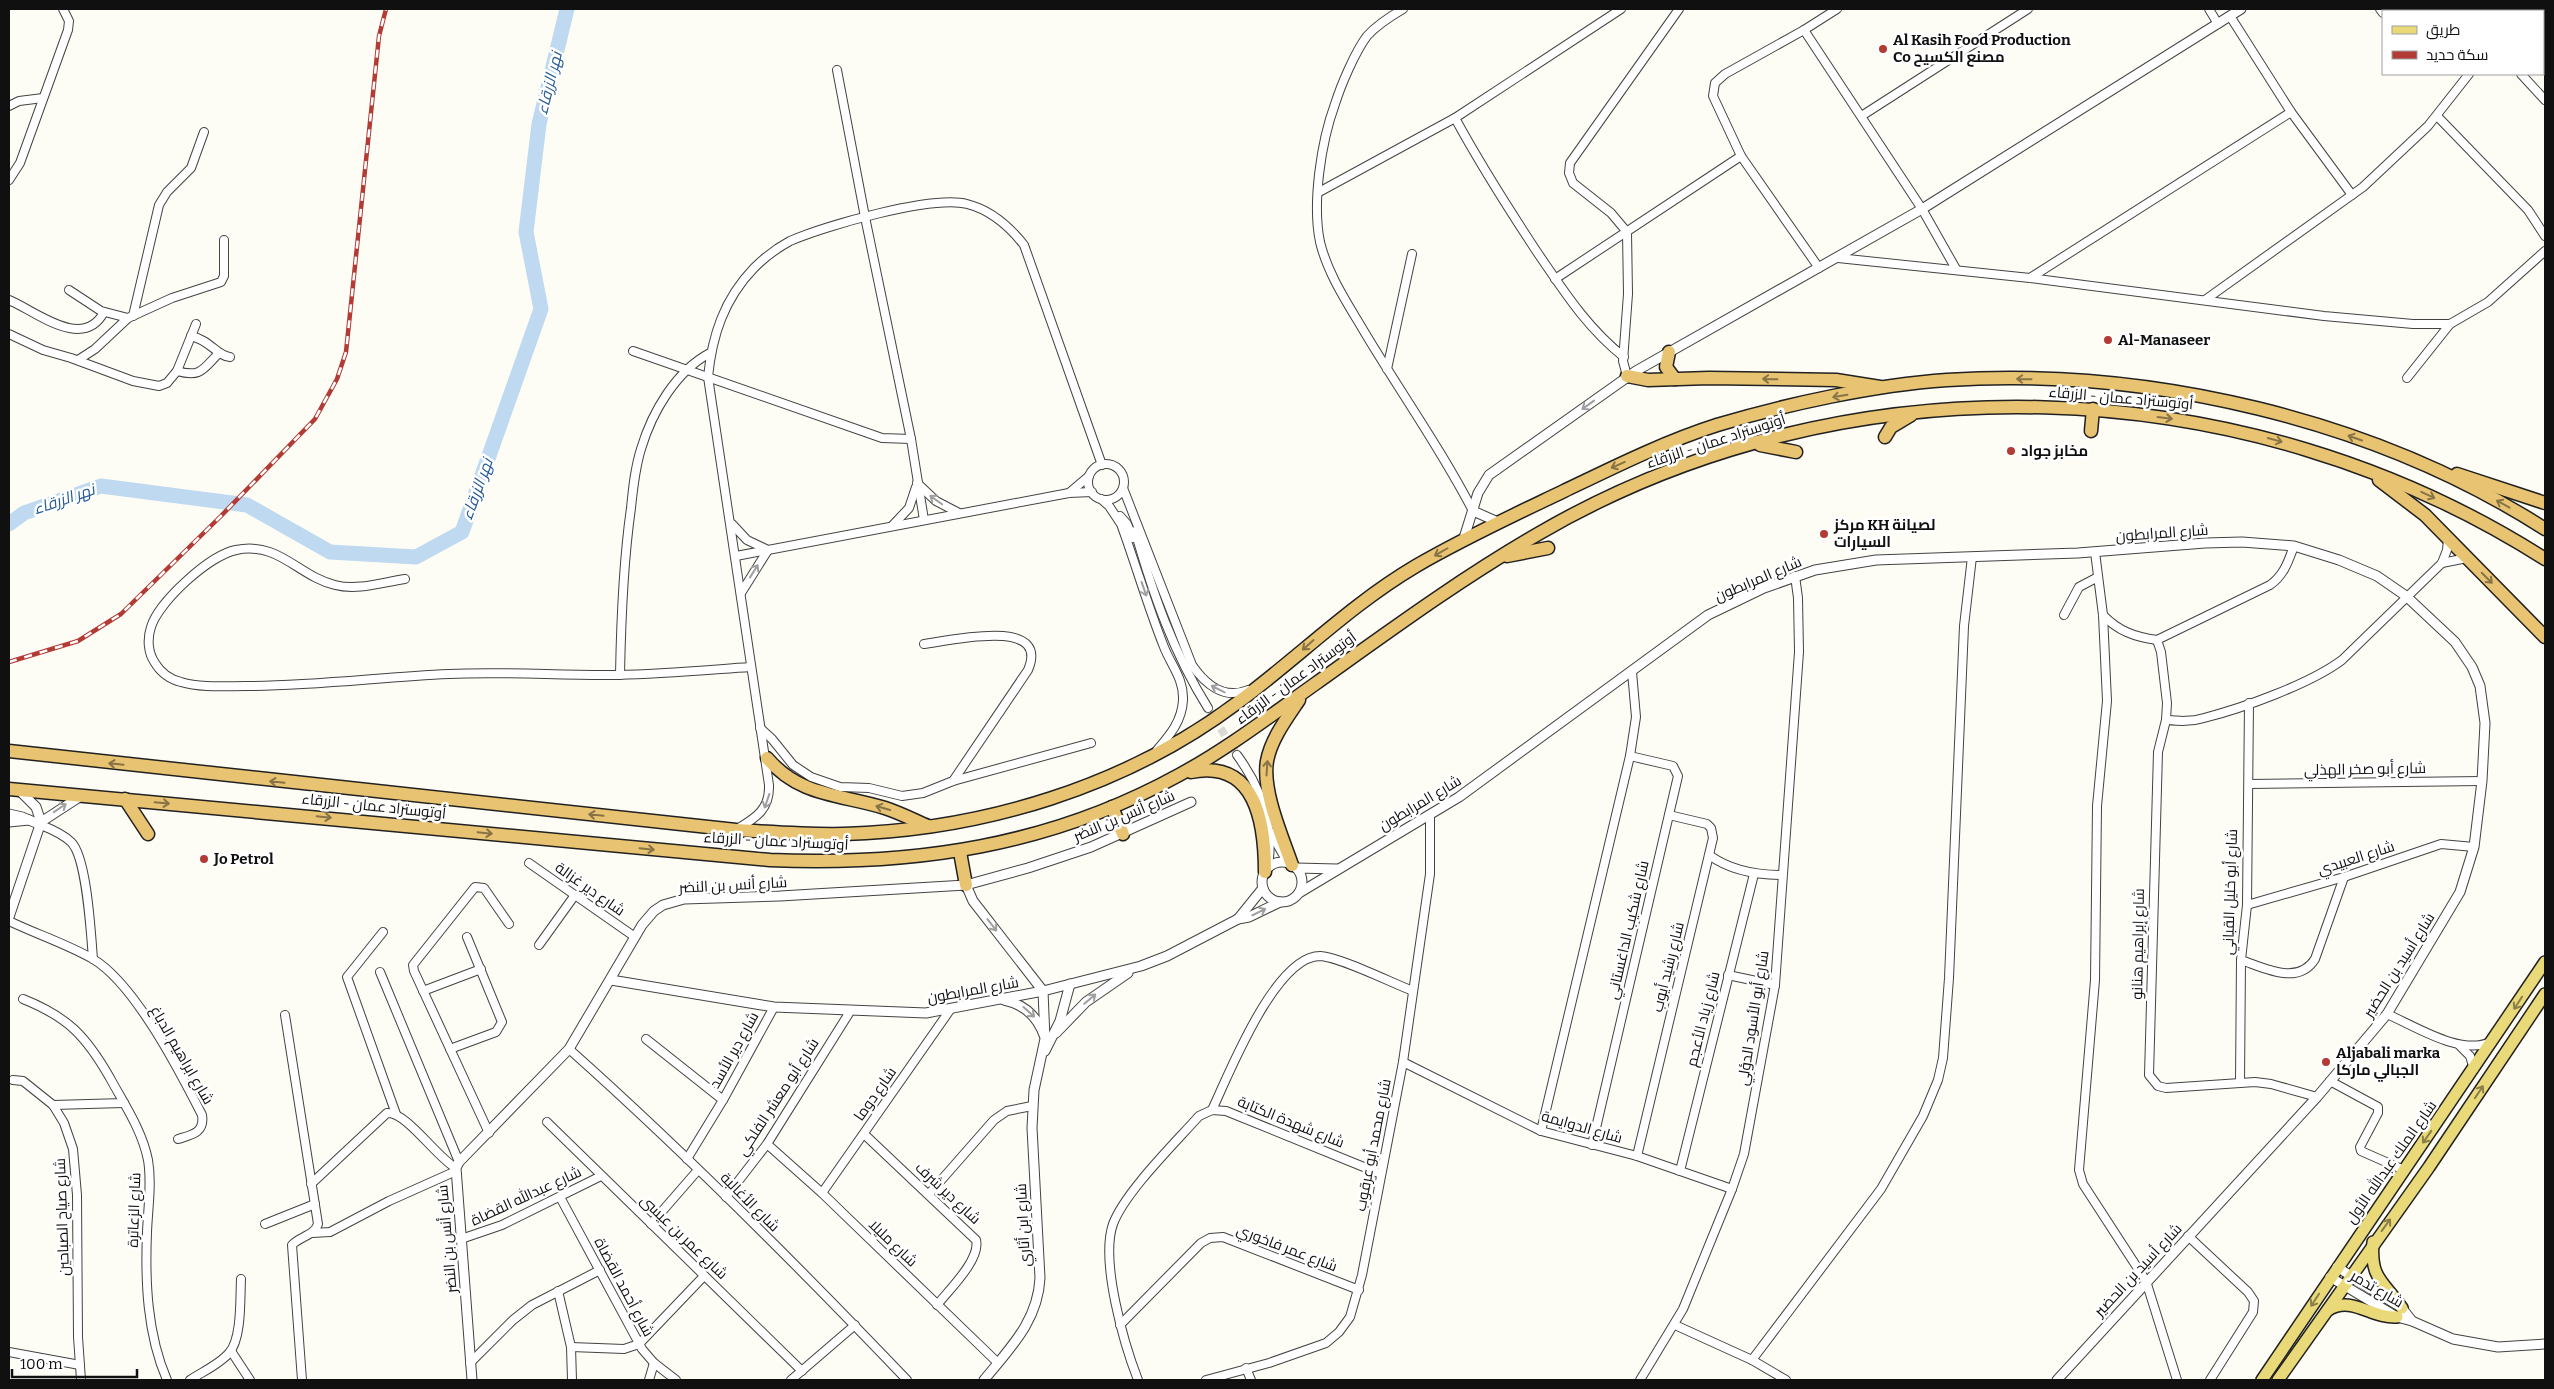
<svg xmlns="http://www.w3.org/2000/svg" width="2554" height="1389" viewBox="0 0 2554 1389" font-family="Bitter,Cairo,serif">
	<style>
		.lines { fill: none; stroke-linecap: round; stroke-linejoin: round }
		.river { stroke: #bed9f0; stroke-width: 15 }
		.minor-tunnel { stroke: #dad9d3; stroke-width: 8; stroke-dasharray: 8 4; stroke-linecap: butt }
		.minor-casing { stroke: #434343; stroke-width: 10 }
		.tertiary-casing { stroke: #434343; stroke-width: 11 }
		.primary-casing { stroke: #212121; stroke-width: 14 }
		.trunk-casing { stroke: #212121; stroke-width: 15 }
		.minor { stroke: #fff; stroke-width: 8 }
		.tertiary { stroke: #fff; stroke-width: 9 }
		.primary { stroke: #ead978; stroke-width: 11 }
		.trunk { stroke: #e8c472; stroke-width: 12 }
		.rail-casing { stroke: #b23b36; stroke-width: 4.5 }
		.rail { stroke: #fff; stroke-width: 2.5; stroke-dasharray: 8; stroke-linecap: butt }
		.oneway { stroke: #877346 }
		.oneway2 { stroke: #9f9f9f }
		.oneway3 { stroke: #887f49 }
		.poi-dot { fill: #b23b36; stroke: #fff; stroke-width: 2 }
		.labels { text-anchor: middle; dominant-baseline: central; stroke-width: 5; stroke-linejoin: round; paint-order: stroke }
		.poi-label { font-size: 15px; font-weight: bold; fill: #101010; stroke: #fff; text-anchor: start }
		.street-label { font-size: 15px; fill: #101010; stroke: #fff }
		.water-label { font-size: 16px; font-style: italic; fill: #265b96; stroke: #fff }
	</style>
	<rect width="100%" height="100%" fill="#fefdf5"/>
	<g class="lines">
		<!-- river -->
		<polyline class="river" points="9,524 24,513 101,486 247,505 330,552 416,557 462,532 541,309 526,232 539,124 567,9"/>
		<!-- minor-tunnel -->
		<polyline class="minor-tunnel" points="1208,708 1237,755"/>
		<!-- minor casing -->
		<g class="minor-casing">
			<g id="minor">
				<path d="M1403 9C1391 16 1376 26 1367 36 1355 52 1341 85 1335 104 1321 142 1312 203 1320 242 1328 275 1348 304 1365 333 1401 393 1441 449 1473 511"/>
				<polyline points="2209,9 2218,24"/>
				<polyline points="2380,9 2383,13"/>
				<polyline points="2514,11 2516,9"/>
				<polyline points="2230,16 2291,112 2352,195"/>
				<polyline points="1804,30 1922,209 1956,269"/>
				<polyline points="837,70 865,217 911,439 924,520"/>
				<polyline points="2521,74 2545,100"/>
				<polyline points="9,106 19,101 43,98"/>
				<polyline points="1863,115 2028,9"/>
				<polyline points="2437,116 2528,210 2545,236"/>
				<path d="M1455 118C1480 164 1508 208 1537 252 1563 290 1587 328 1624 357"/>
				<polyline points="9,180 20,163 68,30 69,21 63,9"/>
				<polyline points="1319,192 1455,118 1621,9"/>
				<polyline points="1838,258 2030,278 2324,316 2413,324 2450,324 2488,302 2545,251"/>
				<polyline points="1819,268 1741,156 1713,96 1715,83 1725,74 1804,30 1837,9"/>
				<polyline points="2030,278 2291,112"/>
				<polyline points="1555,279 1741,156"/>
				<polyline points="69,290 101,311 128,318"/>
				<path d="M9 300C34 310 83 352 104 312"/>
				<polyline points="2205,300 2363,187 2428,126 2469,74"/>
				<polyline points="133,316 159,205 167,192 191,168 204,132"/>
				<polyline points="9,334 43,350 71,358 133,381 159,386 167,383 177,371 196,324"/>
				<path d="M191 336C210 340 217 356 230 357"/>
				<polyline points="633,351 882,438 911,439"/>
				<polyline points="78,360 95,349 128,318 172,298 221,282 224,276 224,240"/>
				<polyline points="1387,369 1412,254"/>
				<path d="M177 371C201 378 203 369 219 353"/>
				<polyline points="1627,376 1623,361 1628,294 1627,232 1611,213 1573,183 1569,173 1570,163 1679,9"/>
				<polyline points="2407,378 2450,324"/>
				<circle cx="1106" cy="482" r="18"/>
				<polyline points="917,483 936,501 959,513"/>
				<path d="M1123 488 1192 665C1205 684 1224 700 1248 690"/>
				<polyline points="1069,493 1089,476"/>
				<path d="M1101 499 1109 506 1121 524C1136 565 1148 607 1164 647 1171 665 1184 679 1183 700 1182 721 1170 735 1157 750"/>
				<polyline points="1120,516 1127,524 1133,538"/>
				<polyline points="732,524 747,540 768,550 741,593"/>
				<polyline points="893,525 909,508 916,487"/>
				<path d="M1135 531C1153 594 1173 652 1208 708"/>
				<polyline points="2095,552 2103,615 2107,701 2097,806 2095,980 2079,1170 2083,1184 2146,1281 2177,1380"/>
				<polyline points="736,556 1069,493 1092,492"/>
				<polyline points="2442,563 2467,558"/>
				<path d="M405 579C383 582 358 591 335 585 298 576 279 541 236 550 210 555 159 601 151 627 147 639 148 653 155 663 161 673 169 679 181 682 201 688 225 686 246 686 314 686 381 677 449 674 505 671 562 676 618 675 662 674 707 670 750 667"/>
				<polyline points="2064,615 2079,587 2098,577"/>
				<path d="M2103 615C2118 631 2135 637 2157 640L2270 585C2284 575 2288 562 2294 546"/>
				<polyline points="2157,640 2161,652 2167,703 2166,720 2158,752 2149,1075 2158,1086 2166,1088 2255,1082 2271,1084 2317,1097"/>
				<path d="M924 644C948 641 1051 616 1028 670L953 781"/>
				<path d="M620 675C621 619 623 564 631 508 633 488 635 468 641 449 652 412 676 371 710 353"/>
				<path d="M2166 720C2179 721 2191 722 2204 718 2243 708 2310 684 2342 660L2442 563 2447 550 2448 539"/>
				<polyline points="760,728 772,739 793,765 811,777 840,787 869,788 902,796 923,793 953,781 1091,743"/>
				<path d="M1237 755C1259 785 1273 820 1269 858"/>
				<polyline points="2249,784 2482,781"/>
				<path d="M41 825C51 829 63 834 71 842 87 857 91 935 93 959"/>
				<path d="M737 829C756 818 770 809 769 785L708 377C712 336 724 299 754 268 764 258 777 248 790 241 824 226 932 195 967 204 991 210 1009 226 1024 245L1102 465"/>
				<polyline points="1271,833 1285,858"/>
				<path d="M1709 855C1731 871 1756 875 1782 875"/>
				<polyline points="529,863 635,937"/>
				<polyline points="2247,905 2344,877 2441,844 2474,847"/>
				<path d="M9 921C36 934 67 944 93 959 135 984 180 1072 202 1115 205 1133 191 1135 178 1139"/>
				<polyline points="383,932 347,977 396,1114"/>
				<polyline points="539,945 575,895"/>
				<path d="M2241 960C2265 968 2298 986 2315 959L2344 877"/>
				<polyline points="380,972 459,1162"/>
				<polyline points="1728,975 1775,985"/>
				<polyline points="423,991 481,969"/>
				<path d="M23 999C68 1017 86 1036 110 1078 124 1104 142 1130 148 1160 152 1183 148 1208 147 1232 145 1281 147 1334 167 1380"/>
				<path d="M2387 1014C2415 1026 2461 1056 2490 1042"/>
				<path d="M285 1015 318 1224C314 1236 300 1236 292 1245L302 1380"/>
				<polyline points="646,1039 723,1100"/>
				<polyline points="2460,1046 2470,1056 2474,1069"/>
				<polyline points="450,1049 496,1032 502,1022 467,937"/>
				<path d="M569 1049C687 1154 798 1266 907 1380"/>
				<polyline points="1403,1062 1541,1131 1637,1156 1732,1189"/>
				<polyline points="13,1080 23,1081 53,1105 64,1123 73,1149 77,1195 78,1337 81,1380"/>
				<polyline points="2330,1081 2378,1107 2378,1113 2360,1147 2361,1151 2404,1170"/>
				<polyline points="2240,1083 2241,960 2247,905 2249,703"/>
				<polyline points="53,1105 124,1103"/>
				<path d="M1212 1110C1229 1074 1275 956 1320 956 1340 957 1392 983 1413 991"/>
				<polyline points="547,1122 802,1371"/>
				<polyline points="1541,1131 1630,756 1636,717 1632,672"/>
				<polyline points="489,1133 414,971 413,965 475,887 484,888 509,924"/>
				<path d="M864 1134 976 1240C981 1259 949 1290 937 1305"/>
				<polyline points="767,1144 822,1193 998,1363"/>
				<polyline points="1592,1145 1678,776 1673,766 1630,756"/>
				<polyline points="1637,1156 1713,838 1711,828 1707,824 1669,815"/>
				<polyline points="687,1159 723,1100 774,1007"/>
				<polyline points="1680,1171 1754,874"/>
				<path d="M311 1184 387 1113C406 1111 437 1158 456 1168"/>
				<polyline points="822,1193 950,1010"/>
				<polyline points="929,1194 994,1120 1007,1111 1032,1106"/>
				<polyline points="560,1197 642,1349 654,1363 676,1380"/>
				<polyline points="726,1197 767,1144 851,1010"/>
				<polyline points="265,1224 315,1204"/>
				<polyline points="651,1224 698,1170"/>
				<polyline points="312,1233 330,1232 389,1201 456,1171"/>
				<polyline points="2188,1236 2248,1292 2254,1301 2253,1312 2210,1380"/>
				<polyline points="461,1239 502,1225 601,1176"/>
				<polyline points="558,1291 571,1347 572,1380"/>
				<polyline points="1120,1325 1201,1243 1210,1238 1223,1237 1359,1290"/>
				<polyline points="1675,1325 1752,1360 1786,1380"/>
				<polyline points="571,1347 624,1349 639,1344 704,1276"/>
				<polyline points="231,1351 250,1380"/>
				<polyline points="9,1352 80,1365"/>
				<polyline points="1752,1360 1881,1189 1923,1116 1938,1080 1943,1058 1949,978 1964,626 1972,557"/>
				<polyline points="470,1363 513,1320 532,1305 600,1270"/>
				<polyline points="1246,1368 1251,1380"/>
				<path d="M190 1380C202 1372 220 1364 229 1353 242 1339 240 1298 241 1279"/>
				<polyline points="649,1380 654,1363"/>
				<polyline points="791,1380 855,1325"/>
				<path d="M1138 1380C1124 1344 1100 1261 1113 1224 1125 1192 1175 1143 1199 1116L1212 1110 1226 1111 1381 1174"/>
				<polyline points="1206,1380 1269,1363 1326,1343 1339,1332 1350,1317 1362,1275 1403,1062 1430,874 1430,816"/>
				<polyline points="1640,1380 1683,1309 1732,1189 1744,1154 1775,985 1799,652 1798,598 1795,576"/>
			</g>
		</g>
		<!-- tertiary casing -->
		<g class="tertiary-casing">
			<g id="tertiary">
				<polyline points="1473,511 1498,522"/>
				<polyline points="1464,538 1478,493 1489,475 1636,371 1922,209 2241,9"/>
				<polyline points="9,814 22,817 41,825"/>
				<polyline points="9,822 29,820"/>
				<polyline points="41,822 81,796"/>
				<circle cx="1282" cy="882" r="20"/>
				<polyline points="1296,868 1337,869"/>
				<path d="M966 885 973 901 1043 991 1045 1039 1034 1090 1032 1128 1040 1278C1038 1321 1010 1348 984 1380"/>
				<polyline points="1299,893 1459,797 1708,615 1764,588 1815,570 1876,560 2078,553 2205,543 2242,542 2294,546 2339,560 2377,576 2406,596 2455,642 2472,667 2480,686 2485,723 2482,781 2474,847 2460,892 2387,1014 2317,1097 2057,1380"/>
				<polyline points="9,917 41,822 36,807 20,791"/>
				<polyline points="1238,919 1263,888"/>
				<polyline points="611,980 774,1007 926,1013 1043,991 1141,966 1167,956 1238,919 1249,917 1280,902"/>
				<path d="M1004 1000C1023 1004 1037 1016 1044 1035"/>
				<polyline points="1056,1033 1086,1002 1128,973"/>
				<polyline points="1045,1051 1060,1021 1070,984"/>
				<polyline points="2337,1267 2402,1308 2412,1321"/>
				<polyline points="2330,1277 2397,1317 2412,1321 2453,1339 2498,1347 2545,1344"/>
				<polyline points="472,1380 456,1168 459,1162 569,1049 642,925 654,911 663,905 684,899 780,896 966,885 1028,868 1091,847 1191,802"/>
			</g>
		</g>
		<!-- primary casing -->
		<g class="primary-casing">
			<g id="primary">
				<path d="M2373 1242C2370 1280 2384 1281 2402 1308"/>
				<path d="M2328 1310C2352 1295 2372 1319 2397 1317"/>
				<polyline points="2262,1380 2545,962"/>
				<polyline points="2278,1380 2429,1167 2545,994"/>
			</g>
		</g>
		<!-- trunk casing -->
		<g class="trunk-casing">
			<g id="trunk">
				<polyline points="1669,352 1666,367 1675,379"/>
				<polyline points="1627,376 1648,380 1709,378 1836,380 1880,387"/>
				<polyline points="2091,431 2093,409"/>
				<polyline points="1885,437 1891,427 1911,415"/>
				<polyline points="1760,445 1796,452"/>
				<polyline points="2457,474 2545,503"/>
				<polyline points="2379,480 2425,515 2545,637"/>
				<polyline points="1507,556 1548,548"/>
				<path d="M9 751 736 830C772 832 808 835 844 834 983 830 1125 787 1237 703 1298 658 1350 605 1416 566 1464 538 1514 515 1564 491 1614 467 1664 442 1717 425 1787 404 1874 385 1947 380 2149 367 2374 419 2545 529"/>
				<path d="M767 758C800 797 840 794 885 808 900 813 914 820 928 826"/>
				<path d="M1191 772C1256 759 1265 823 1265 872"/>
				<path d="M9 789 770 860C915 866 1050 846 1179 775 1227 749 1270 716 1315 684 1388 632 1460 579 1538 534 1846 354 2246 368 2545 559"/>
				<polyline points="125,799 148,834"/>
				<polyline points="1112,807 1123,834"/>
				<polyline points="960,852 966,885"/>
				<path d="M1292 865C1282 836 1262 791 1267 761 1271 739 1287 718 1299 700"/>
			</g>
		</g>
		<!-- minor -->
		<use href="#minor" class="minor"/>
		<!-- tertiary -->
		<use href="#tertiary" class="tertiary"/>
		<!-- primary -->
		<use href="#primary" class="primary"/>
		<!-- trunk -->
		<use href="#trunk" class="trunk"/>
		<!-- rail casing -->
		<g class="rail-casing">
			<polyline id="rail" points="9,662 78,641 121,614 221,516 315,419 337,379 346,352 379,36 386,9"/>
		</g>
		<!-- rail -->
		<use href="#rail" class="rail"/>
	</g>
	<!-- one-way arrows -->
	<defs><path id="oneway-shaft" d="M-6 0H5M1.5-3L5.5 0L1.5 3" fill="none" stroke-width="1.6" stroke-linecap="round" stroke-linejoin="round" transform="scale(1.25)"/></defs>
	<g class="oneway">
		<use href="#oneway-shaft" transform="translate(1770 379) rotate(-179)"/>
		<use href="#oneway-shaft" transform="translate(2024 379) rotate(-179)"/>
		<use href="#oneway-shaft" transform="translate(1840 396) rotate(170)"/>
		<use href="#oneway-shaft" transform="translate(2165 418) rotate(7)"/>
		<use href="#oneway-shaft" transform="translate(2355 438) rotate(-161)"/>
		<use href="#oneway-shaft" transform="translate(2275 440) rotate(15)"/>
		<use href="#oneway-shaft" transform="translate(1618 465) rotate(156)"/>
		<use href="#oneway-shaft" transform="translate(2428 495) rotate(25)"/>
		<use href="#oneway-shaft" transform="translate(2503 504) rotate(-151)"/>
		<use href="#oneway-shaft" transform="translate(1441 552) rotate(150)"/>
		<use href="#oneway-shaft" transform="translate(2487 578) rotate(45)"/>
		<use href="#oneway-shaft" transform="translate(1308 645) rotate(138)"/>
		<use href="#oneway-shaft" transform="translate(116 764) rotate(-174)"/>
		<use href="#oneway-shaft" transform="translate(1267 768) rotate(-86)"/>
		<use href="#oneway-shaft" transform="translate(277 782) rotate(-174)"/>
		<use href="#oneway-shaft" transform="translate(162 803) rotate(5)"/>
		<use href="#oneway-shaft" transform="translate(883 808) rotate(-164)"/>
		<use href="#oneway-shaft" transform="translate(596 815) rotate(-174)"/>
		<use href="#oneway-shaft" transform="translate(324 817) rotate(6)"/>
		<use href="#oneway-shaft" transform="translate(485 833) rotate(6)"/>
		<use href="#oneway-shaft" transform="translate(647 849) rotate(6)"/>
	</g>
	<g class="oneway2">
		<use href="#oneway-shaft" transform="translate(1588 405) rotate(144)"/>
		<use href="#oneway-shaft" transform="translate(936 500) rotate(-145)"/>
		<use href="#oneway-shaft" transform="translate(754 571) rotate(-58)"/>
		<use href="#oneway-shaft" transform="translate(1144 589) rotate(71)"/>
		<use href="#oneway-shaft" transform="translate(1218 689) rotate(-154)"/>
		<use href="#oneway-shaft" transform="translate(767 801) rotate(109)"/>
		<use href="#oneway-shaft" transform="translate(60 808) rotate(-34)"/>
		<use href="#oneway-shaft" transform="translate(1259 912) rotate(-26)"/>
		<use href="#oneway-shaft" transform="translate(992 925) rotate(52)"/>
		<use href="#oneway-shaft" transform="translate(1090 999) rotate(-40)"/>
		<use href="#oneway-shaft" transform="translate(1029 1012) rotate(42)"/>
	</g>
	<g class="oneway3">
		<use href="#oneway-shaft" transform="translate(2518 1003) rotate(123)"/>
		<use href="#oneway-shaft" transform="translate(2479 1092) rotate(-56)"/>
		<use href="#oneway-shaft" transform="translate(2427 1137) rotate(125)"/>
		<use href="#oneway-shaft" transform="translate(2386 1225) rotate(-54)"/>
		<use href="#oneway-shaft" transform="translate(2315 1300) rotate(123)"/>
	</g>
	<!-- markers -->
	<g class="poi-dot">
		<circle cx="1883" cy="49" r="5"/>
		<circle cx="2108" cy="340" r="5"/>
		<circle cx="2011" cy="451" r="5"/>
		<circle cx="1824" cy="534" r="5"/>
		<circle cx="204" cy="859" r="5"/>
		<circle cx="2326" cy="1062" r="5"/>
	</g>
	<g class="labels">
		<!-- poi labels -->
		<g class="poi-label">
			<text x="1893" y="40">Al Kasih Food Production<tspan x="1893" dy="17">Co مصنع الكسيح</tspan></text>
			<text x="2118" y="340">Al-Manaseer</text>
			<text x="2021" y="451">مخابز جواد</text>
			<text x="1834" y="525">مركز KH لصيانة<tspan x="1834" dy="17">السيارات</tspan></text>
			<text x="214" y="859">Jo Petrol</text>
			<text x="2336" y="1053">Aljabali marka<tspan x="2336" dy="17">الجبالي ماركا</tspan></text>
		</g>
		<!-- street labels -->
		<g class="street-label">
			<text transform="translate(2121 398) rotate(5)">أوتوستراد عمان - الزرقاء</text>
			<text transform="translate(1716 441) rotate(-18)">أوتوستراد عمان - الزرقاء</text>
			<text transform="translate(2162 533) rotate(-4)">شارع المرابطون</text>
			<text transform="translate(1758 579) rotate(-23)">شارع المرابطون</text>
			<text transform="translate(1296 678) rotate(-36)">أوتوستراد عمان - الزرقاء</text>
			<text transform="translate(2365 769) rotate(-1)">شارع أبو صخر الهذلي</text>
			<text transform="translate(1420 803) rotate(-31)">شارع المرابطون</text>
			<text transform="translate(374 806) rotate(6)">أوتوستراد عمان - الزرقاء</text>
			<text transform="translate(1124 816) rotate(-23)">شارع أنس بن النضر</text>
			<text transform="translate(776 841) rotate(3)">أوتوستراد عمان - الزرقاء</text>
			<text transform="translate(2356 858) rotate(-18)">شارع العبيدي</text>
			<text transform="translate(733 885) rotate(-3)">شارع أنس بن النضر</text>
			<text transform="translate(590 889) rotate(35)">شارع دير غزالة</text>
			<text transform="translate(2230 892) rotate(-88)">شارع أبو خليل القباني</text>
			<text transform="translate(1628 930) rotate(-77)">شارع شكيب الداغستاني</text>
			<text transform="translate(2138 944) rotate(-89)">شارع إبراهيم هنانو</text>
			<text transform="translate(2399 965) rotate(-58)">شارع أسيد بن الحضير</text>
			<text transform="translate(1668 967) rotate(-76)">شارع رشيد أيوب</text>
			<text transform="translate(973 990) rotate(-10)">شارع المرابطون</text>
			<text transform="translate(1753 1018) rotate(-81)">شارع أبو الأسود الدؤلي</text>
			<text transform="translate(1703 1019) rotate(-76)">شارع زياد الأعجم</text>
			<text transform="translate(734 1050) rotate(-61)">شارع دير الأسد</text>
			<text transform="translate(182 1055) rotate(60)">شارع ابراهيم الدباغ</text>
			<text transform="translate(875 1094) rotate(-55)">شارع دوما</text>
			<text transform="translate(778 1097) rotate(-57)">شارع أبو معشر الفلكي</text>
			<text transform="translate(1291 1122) rotate(22)">شارع شهدة الكتابة</text>
			<text transform="translate(1582 1127) rotate(16)">شارع الدوايمة</text>
			<text transform="translate(1373 1145) rotate(-79)">شارع محمد أبو عرقوب</text>
			<text transform="translate(2391 1162) rotate(-55)">شارع الملك عبدالله الأول</text>
			<text transform="translate(948 1193) rotate(43)">شارع دير شرف</text>
			<text transform="translate(526 1196) rotate(-25)">شارع عبدالله القضاة</text>
			<text transform="translate(750 1202) rotate(45)">شارع الأغالبة</text>
			<text transform="translate(134 1210) rotate(-88)">شارع الزعاترة</text>
			<text transform="translate(62 1217) rotate(-92)">شارع صياح الصباحين</text>
			<text transform="translate(1023 1225) rotate(-93)">شارع ابن أثاري</text>
			<text transform="translate(684 1237) rotate(44)">شارع عمر بن عيسى</text>
			<text transform="translate(447 1239) rotate(-95)">شارع أنس بن النضر</text>
			<text transform="translate(893 1243) rotate(44)">شارع مليلا</text>
			<text transform="translate(1287 1248) rotate(21)">شارع عمر فاخوري</text>
			<text transform="translate(2138 1270) rotate(-47)">شارع أسيد بن الحضير</text>
			<text transform="translate(624 1287) rotate(62)">شارع أحمد القضاة</text>
			<text transform="translate(2377 1289) rotate(30)">شارع تدمر</text>
		</g>
		<!-- water labels -->
		<g class="water-label">
			<text transform="translate(549 83) rotate(-76)">نهر الزرقاء</text>
			<text transform="translate(477 489) rotate(-70)">نهر الزرقاء</text>
			<text transform="translate(64 499) rotate(-19)">نهر الزرقاء</text>
		</g>
	</g>
	<!-- border -->
	<rect width="2554" height="1389" fill="none" stroke="#101010" stroke-width="20"/>
	<!-- legend -->
	<rect x="2382" y="10" width="162" height="65" fill="#ffffff" stroke="#9f9f9f"/>
	<rect x="2392" y="26" width="25" height="8" fill="#ead978" stroke="#9f9f9f"/>
	<text x="2426" y="35" font-size="15" fill="#101010">طريق</text>
	<rect x="2392" y="51" width="25" height="8" fill="#b23b36" stroke="#9f9f9f"/>
	<text x="2426" y="60" font-size="15" fill="#101010">سكة حديد</text>
	<!-- scale -->
	<path d="M12 1369v8h125v-8" fill="none" stroke="#101010" stroke-width="2.5"/>
	<text x="20" y="1369" font-size="15" fill="#101010" stroke="#ffffff" stroke-width="4" paint-order="stroke">100 m</text>
</svg>
